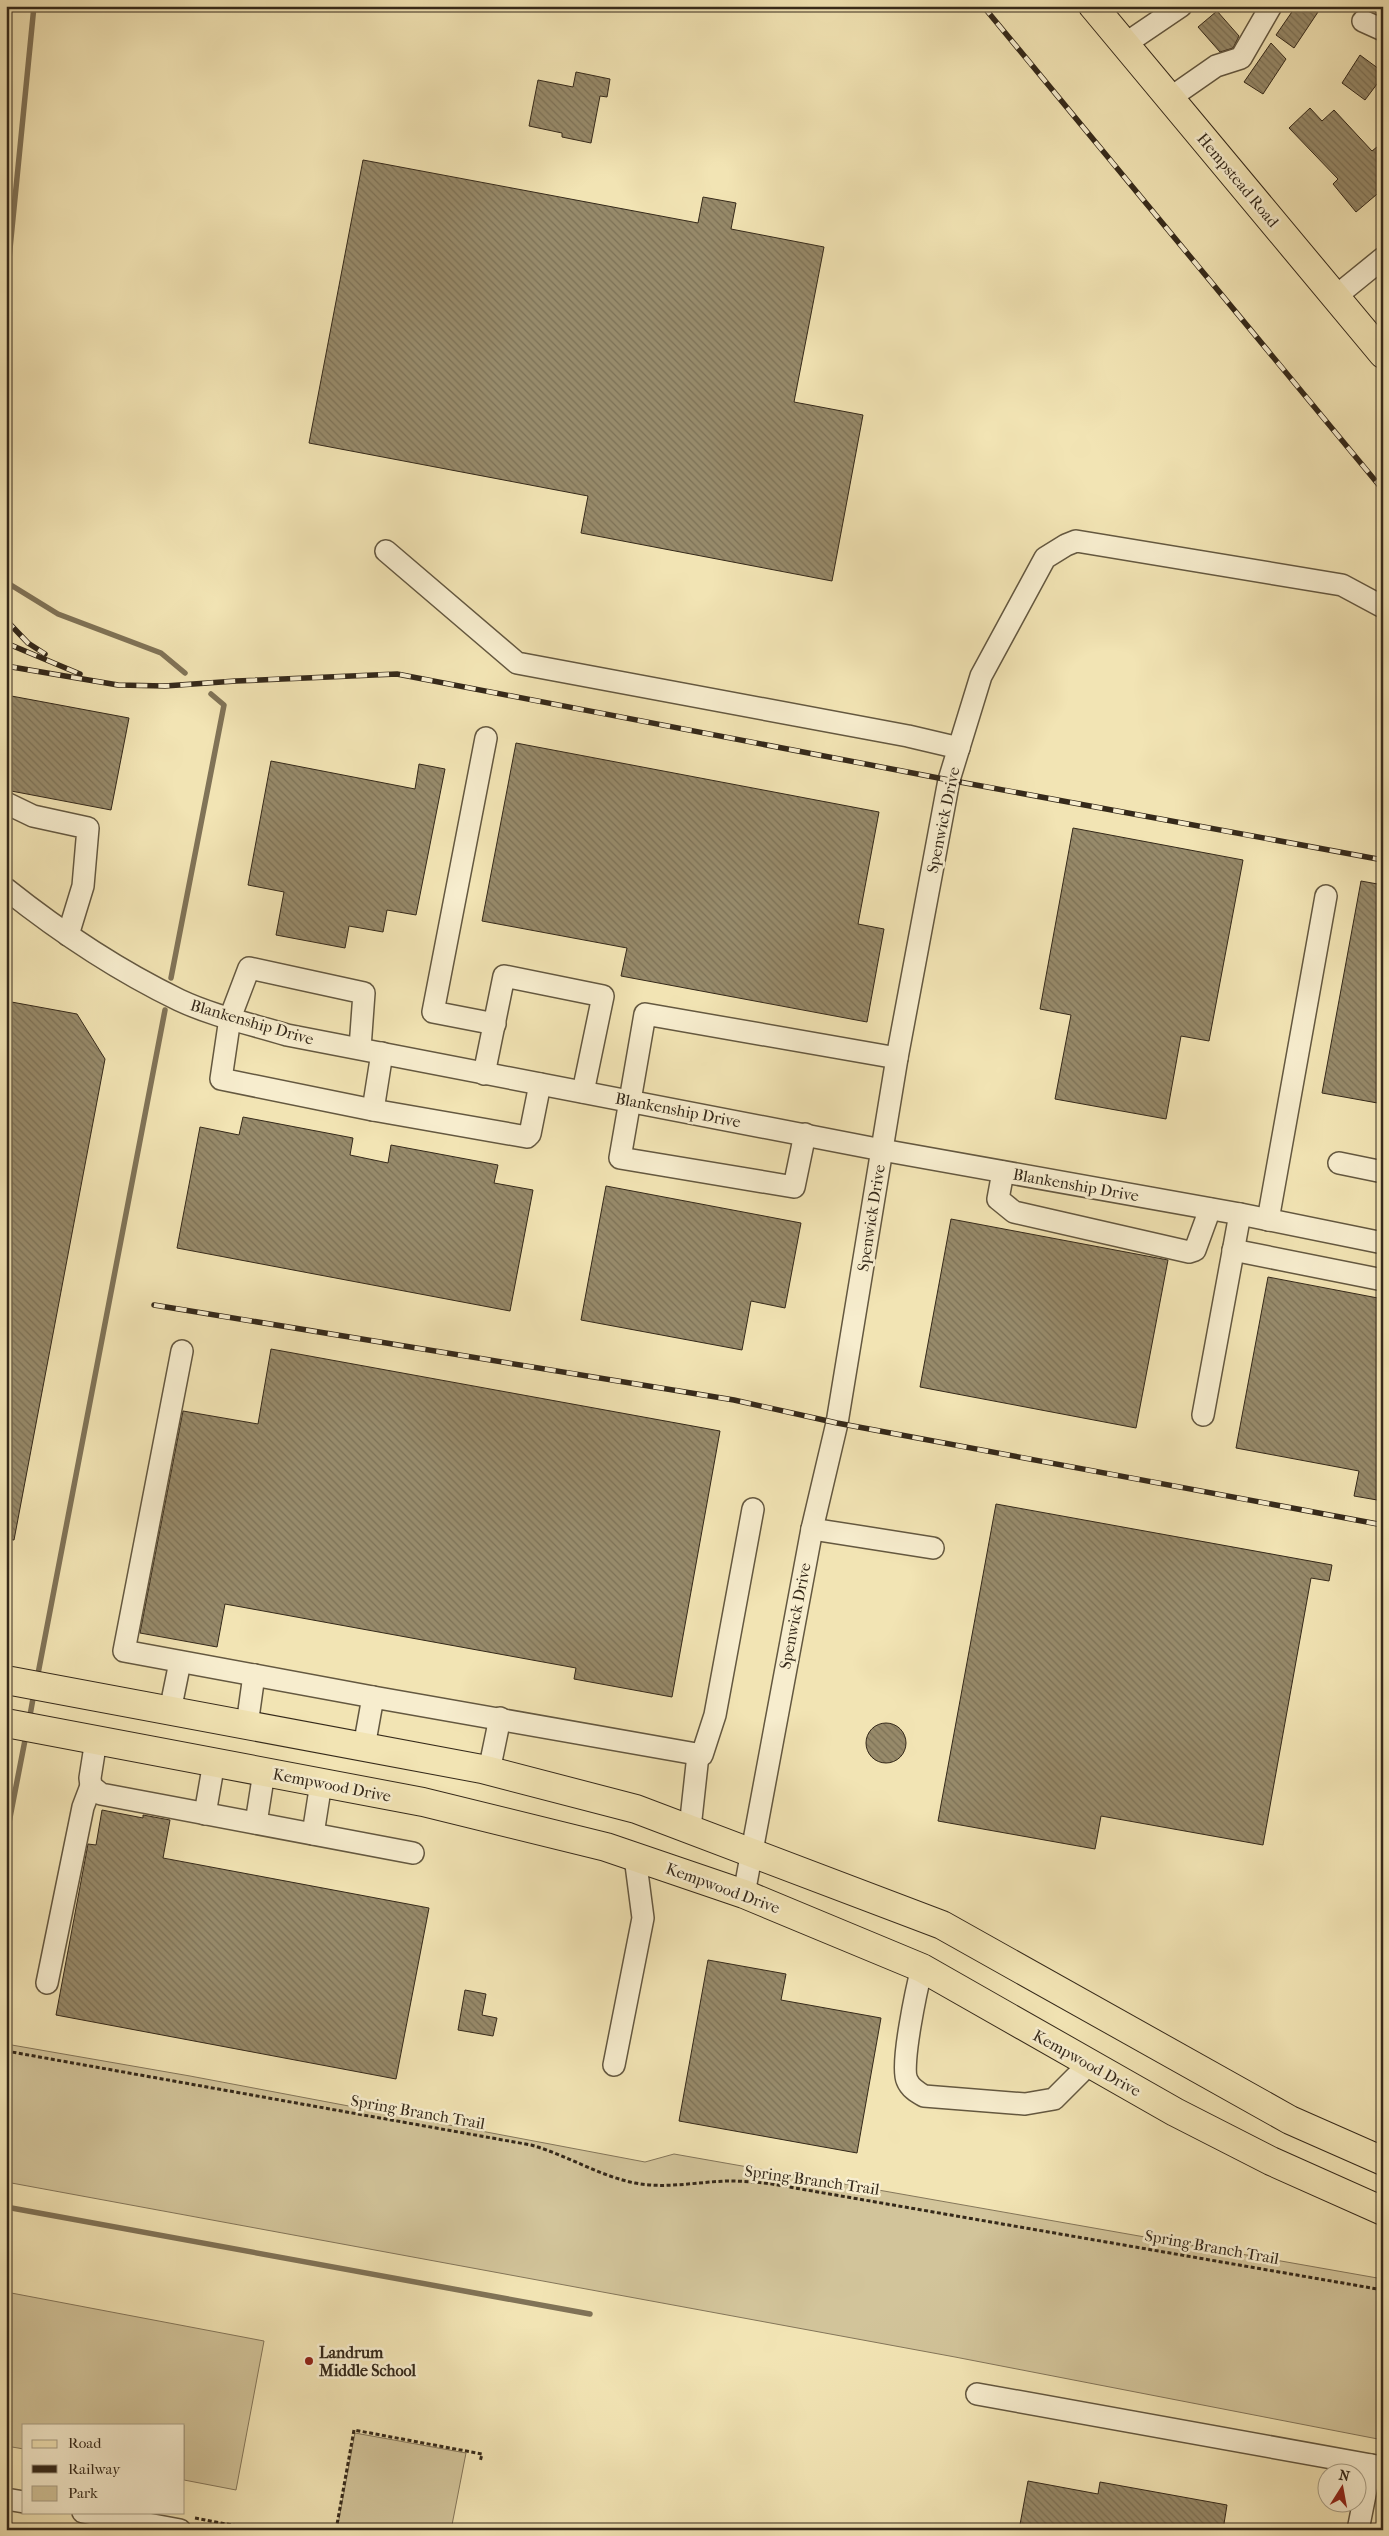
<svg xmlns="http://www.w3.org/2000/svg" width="1389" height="2536" viewBox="0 0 1389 2536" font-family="'IM FELL French Canon',serif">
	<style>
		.green { fill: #d2c49a; stroke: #84765a }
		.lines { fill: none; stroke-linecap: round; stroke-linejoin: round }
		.stream { stroke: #807357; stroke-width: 5.5 }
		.building { fill: url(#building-back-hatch); stroke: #35291a }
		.minor-casing { stroke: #645840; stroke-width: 24 }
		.major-casing { stroke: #35291a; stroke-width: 30 }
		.path { stroke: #35291a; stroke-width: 3; stroke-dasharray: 4 2.5; stroke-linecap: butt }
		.minor { stroke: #f7edce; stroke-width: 21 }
		.major { stroke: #f2e4b4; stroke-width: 28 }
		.rail-casing { stroke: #35291a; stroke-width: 5.5 }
		.rail { stroke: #f7edce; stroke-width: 4; stroke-dasharray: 11; stroke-linecap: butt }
		.poi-dot { fill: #8f2418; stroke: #f7edce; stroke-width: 2 }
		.labels { text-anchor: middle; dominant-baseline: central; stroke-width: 5; stroke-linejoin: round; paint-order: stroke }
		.street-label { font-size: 16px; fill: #35291a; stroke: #f7edce }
		.poi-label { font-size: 16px; font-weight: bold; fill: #35291a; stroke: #f7edce; text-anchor: start }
	</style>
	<defs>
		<pattern id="building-back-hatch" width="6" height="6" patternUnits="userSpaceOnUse" patternTransform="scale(1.25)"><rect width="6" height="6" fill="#978a6a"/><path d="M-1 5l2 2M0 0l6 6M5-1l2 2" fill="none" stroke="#7c7156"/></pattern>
	</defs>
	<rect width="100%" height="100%" fill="#f2e4b4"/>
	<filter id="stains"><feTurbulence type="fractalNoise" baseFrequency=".004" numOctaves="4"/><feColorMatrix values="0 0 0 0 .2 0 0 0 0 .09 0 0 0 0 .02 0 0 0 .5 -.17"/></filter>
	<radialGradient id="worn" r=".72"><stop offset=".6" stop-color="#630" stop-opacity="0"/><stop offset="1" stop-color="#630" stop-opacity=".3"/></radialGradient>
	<!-- green -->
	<g class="green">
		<polygon points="6,2044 190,2076 645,2162 674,2154 1383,2279 1383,2440 955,2357 6,2182"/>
		<polygon points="6,2292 264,2341 236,2490 184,2480 184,2425 24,2425 24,2449 6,2446"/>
		<polygon points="355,2433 466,2453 451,2530 337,2530"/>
	</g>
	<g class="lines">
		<!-- stream -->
		<g class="stream">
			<polyline points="6,289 34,6"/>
			<polyline points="6,582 58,614 161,653 185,673"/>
			<polyline points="171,978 224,705 211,694"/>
			<polyline points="37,1679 165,1010"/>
			<polyline points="29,1721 34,1693"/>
			<polyline points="6,1838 26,1735"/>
			<polyline points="6,2207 590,2314"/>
		</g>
	</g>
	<!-- building -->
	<g class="building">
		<polygon points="1296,6 1322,6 1294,48 1276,35"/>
		<polygon points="1217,11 1239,36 1233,48 1220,52 1198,27"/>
		<polygon points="1271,43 1286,59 1263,94 1244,82"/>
		<polygon points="1360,55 1383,72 1383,76 1365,100 1342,83"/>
		<polygon points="576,72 610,79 607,97 600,96 591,143 562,137 562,133 529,126 538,80 573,87"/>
		<polygon points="1310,108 1322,121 1334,110 1372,151 1383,142 1383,189 1356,212 1333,184 1338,179 1289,128"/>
		<polygon points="363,160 698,223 703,197 736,203 731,229 824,247 794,402 863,415 832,581 581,533 588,496 309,443"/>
		<polygon points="6,695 129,718 111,810 6,790"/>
		<polygon points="516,743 879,812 858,924 884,929 867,1022 621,976 627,948 482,921"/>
		<polygon points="271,761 415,789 419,764 445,769 416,915 387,910 383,932 349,926 345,948 276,935 284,892 248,885"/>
		<polygon points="1073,828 1243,860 1209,1041 1181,1036 1166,1119 1055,1099 1071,1015 1040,1009"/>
		<polygon points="1361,881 1383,885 1383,1104 1322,1093"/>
		<polygon points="6,1001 77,1014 105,1059 14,1540 6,1539"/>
		<polygon points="243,1117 353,1138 350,1155 388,1163 391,1145 498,1165 494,1183 533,1190 510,1311 177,1248 200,1127 239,1135"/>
		<polygon points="606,1186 801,1223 785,1308 751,1301 742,1350 581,1320"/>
		<polygon points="951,1219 1168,1260 1136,1428 920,1387"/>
		<polygon points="1268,1277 1383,1299 1383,1501 1354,1496 1359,1471 1236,1448"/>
		<polygon points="271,1349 720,1431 672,1697 574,1679 576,1668 225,1604 217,1647 140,1633 183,1411 258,1424"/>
		<polygon points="996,1504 1332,1565 1329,1581 1311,1578 1263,1845 1101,1816 1095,1849 938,1821"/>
		<circle cx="886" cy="1743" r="20"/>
		<polygon points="102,1810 143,1818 143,1815 170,1820 163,1858 429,1908 396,2079 56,2015 88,1844 96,1845"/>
		<polygon points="708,1960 786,1974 781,2000 881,2018 857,2153 679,2121"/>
		<polygon points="465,1990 486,1994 482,2015 497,2018 493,2036 458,2030"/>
		<polygon points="1028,2481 1098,2494 1100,2482 1227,2505 1223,2530 1019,2530"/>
	</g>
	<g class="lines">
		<!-- minor casing -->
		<g class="minor-casing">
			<g id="minor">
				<polyline points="1363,21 1383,30"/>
				<polyline points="1125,44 1181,6"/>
				<polyline points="1170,98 1216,66 1241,58 1271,6"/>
				<polyline points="1335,297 1383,258"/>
				<polyline points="386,551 517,663 908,736 959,748"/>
				<polyline points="486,738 433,1012 495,1024"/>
				<polyline points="6,803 33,816 88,828 83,886 68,935"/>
				<path d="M6 889C60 932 117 970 179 1000 213 1016 251 1024 287 1035L882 1150 1240 1214 1383 1243"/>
				<polyline points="360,1048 364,993 249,968 230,1018 221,1079 373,1110 527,1137 530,1134 540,1084"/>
				<polyline points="484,1074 504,976 603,996 583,1092"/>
				<polyline points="373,1110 382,1053"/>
				<polyline points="805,1134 794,1187 620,1158 645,1014 897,1058"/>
				<polyline points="1339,1163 1383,1172"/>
				<polyline points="1003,1172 998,1199 1014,1212 1189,1252 1195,1250 1210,1209"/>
				<polyline points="1268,1220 1326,896"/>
				<polyline points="1233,1250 1383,1280"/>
				<polyline points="182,1351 124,1651 373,1697"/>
				<polyline points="1203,1415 1240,1214"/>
				<polyline points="812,1529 933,1548"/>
				<polyline points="170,1711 180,1662"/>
				<polyline points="247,1725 254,1675"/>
				<polyline points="96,1740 90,1778 91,1786 101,1794 413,1853"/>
				<polyline points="364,1747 373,1697 702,1755 715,1715 753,1509"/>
				<polyline points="489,1771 500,1718"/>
				<polyline points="205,1814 214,1762"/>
				<polyline points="256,1823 264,1772"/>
				<polyline points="690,1828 698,1755"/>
				<polyline points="313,1834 321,1783"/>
				<polyline points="744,1894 812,1529 837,1423 897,1058 949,780 981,676 1045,558 1066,545 1076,541 1342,585 1383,607"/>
				<path d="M922 1968C917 1987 900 2066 907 2080 910 2088 917 2092 924 2096L1025 2104 1054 2099 1088 2065"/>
				<polyline points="47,1983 83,1807 91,1786"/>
				<polyline points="614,2065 643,1918 635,1857"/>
				<polyline points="977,2394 1371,2465"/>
				<polyline points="6,2499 24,2502"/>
				<polyline points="83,2512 180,2530"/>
				<polyline points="1358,2530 1371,2465 1383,2467"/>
			</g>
		</g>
		<!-- major casing -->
		<g class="major-casing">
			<g id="major">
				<polyline points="1093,6 1383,354"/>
				<polyline points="6,1680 482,1769 636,1809 942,1925 1290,2120 1383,2161"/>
				<polyline points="6,1723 423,1802 606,1847 744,1894 922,1968 1175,2112 1271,2161 1383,2211"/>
			</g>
		</g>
		<!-- path -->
		<g class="path">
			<path d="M6 2051 531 2145C567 2155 599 2176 635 2183 665 2189 696 2182 727 2181 742 2181 757 2182 772 2184L1383 2290"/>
			<polyline points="195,2518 258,2530"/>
			<polyline points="336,2530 354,2430 482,2454 480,2462"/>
		</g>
		<!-- minor -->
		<use href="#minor" class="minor"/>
		<!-- major -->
		<use href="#major" class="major"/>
		<!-- rail casing -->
		<g class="rail-casing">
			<g id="rail">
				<polyline points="983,6 1383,490"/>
				<polyline points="6,620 28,643 45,654"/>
				<polyline points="6,643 80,674"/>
				<polyline points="6,666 118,685 165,686 236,681 397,674 949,780 1383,860"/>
				<polyline points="154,1305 734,1400 837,1423 1383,1525"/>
			</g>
		</g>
		<!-- rail -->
		<use href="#rail" class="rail"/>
	</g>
	<!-- markers -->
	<circle class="poi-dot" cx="309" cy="2361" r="5"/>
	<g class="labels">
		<!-- street labels -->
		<g class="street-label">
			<text transform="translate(1238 180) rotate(50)">Hempstead Road</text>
			<text transform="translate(943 820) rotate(-78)">Spenwick Drive</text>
			<text transform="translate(252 1022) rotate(16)">Blankenship Drive</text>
			<text transform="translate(678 1110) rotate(11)">Blankenship Drive</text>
			<text transform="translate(1076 1185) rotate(10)">Blankenship Drive</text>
			<text transform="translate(871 1218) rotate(-81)">Spenwick Drive</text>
			<text transform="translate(795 1616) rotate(-79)">Spenwick Drive</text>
			<text transform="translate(332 1785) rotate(11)">Kempwood Drive</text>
			<text transform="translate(723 1888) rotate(20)">Kempwood Drive</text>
			<text transform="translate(1087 2063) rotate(29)">Kempwood Drive</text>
			<text transform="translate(418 2112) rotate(10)">Spring Branch Trail</text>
			<text transform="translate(812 2180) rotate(8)">Spring Branch Trail</text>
			<text transform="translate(1212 2247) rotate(10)">Spring Branch Trail</text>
		</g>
		<!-- poi labels -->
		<g class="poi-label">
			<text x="319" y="2352">Landrum<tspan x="319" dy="18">Middle School</tspan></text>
		</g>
	</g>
	<!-- margin -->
	<rect width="1389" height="2536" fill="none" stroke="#f2e4b4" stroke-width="25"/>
	<rect x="8" y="8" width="1374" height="2521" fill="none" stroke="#35291a" stroke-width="2.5"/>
	<rect x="12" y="12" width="1364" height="2511" fill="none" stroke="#35291a"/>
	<!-- legend -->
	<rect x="22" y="2424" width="162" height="90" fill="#f7edce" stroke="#a99f86"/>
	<rect x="32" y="2440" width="25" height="8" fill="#f2e4b4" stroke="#a99f86"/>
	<text x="68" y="2448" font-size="15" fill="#35291a">Road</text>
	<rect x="32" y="2465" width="25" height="8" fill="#35291a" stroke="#a99f86"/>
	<text x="68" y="2474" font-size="15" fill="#35291a">Railway</text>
	<rect x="32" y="2486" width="25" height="15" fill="#d2c49a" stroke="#a99f86"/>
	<text x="68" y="2498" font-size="15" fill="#35291a">Park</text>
	<!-- north arrow -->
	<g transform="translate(1342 2488) rotate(11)"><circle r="24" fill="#f7edce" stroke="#a99f86"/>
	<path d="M0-4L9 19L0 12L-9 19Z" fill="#8f2418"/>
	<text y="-8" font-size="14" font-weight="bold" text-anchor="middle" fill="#35291a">N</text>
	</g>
	<rect width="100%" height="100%" filter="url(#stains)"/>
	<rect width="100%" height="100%" fill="url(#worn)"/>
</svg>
